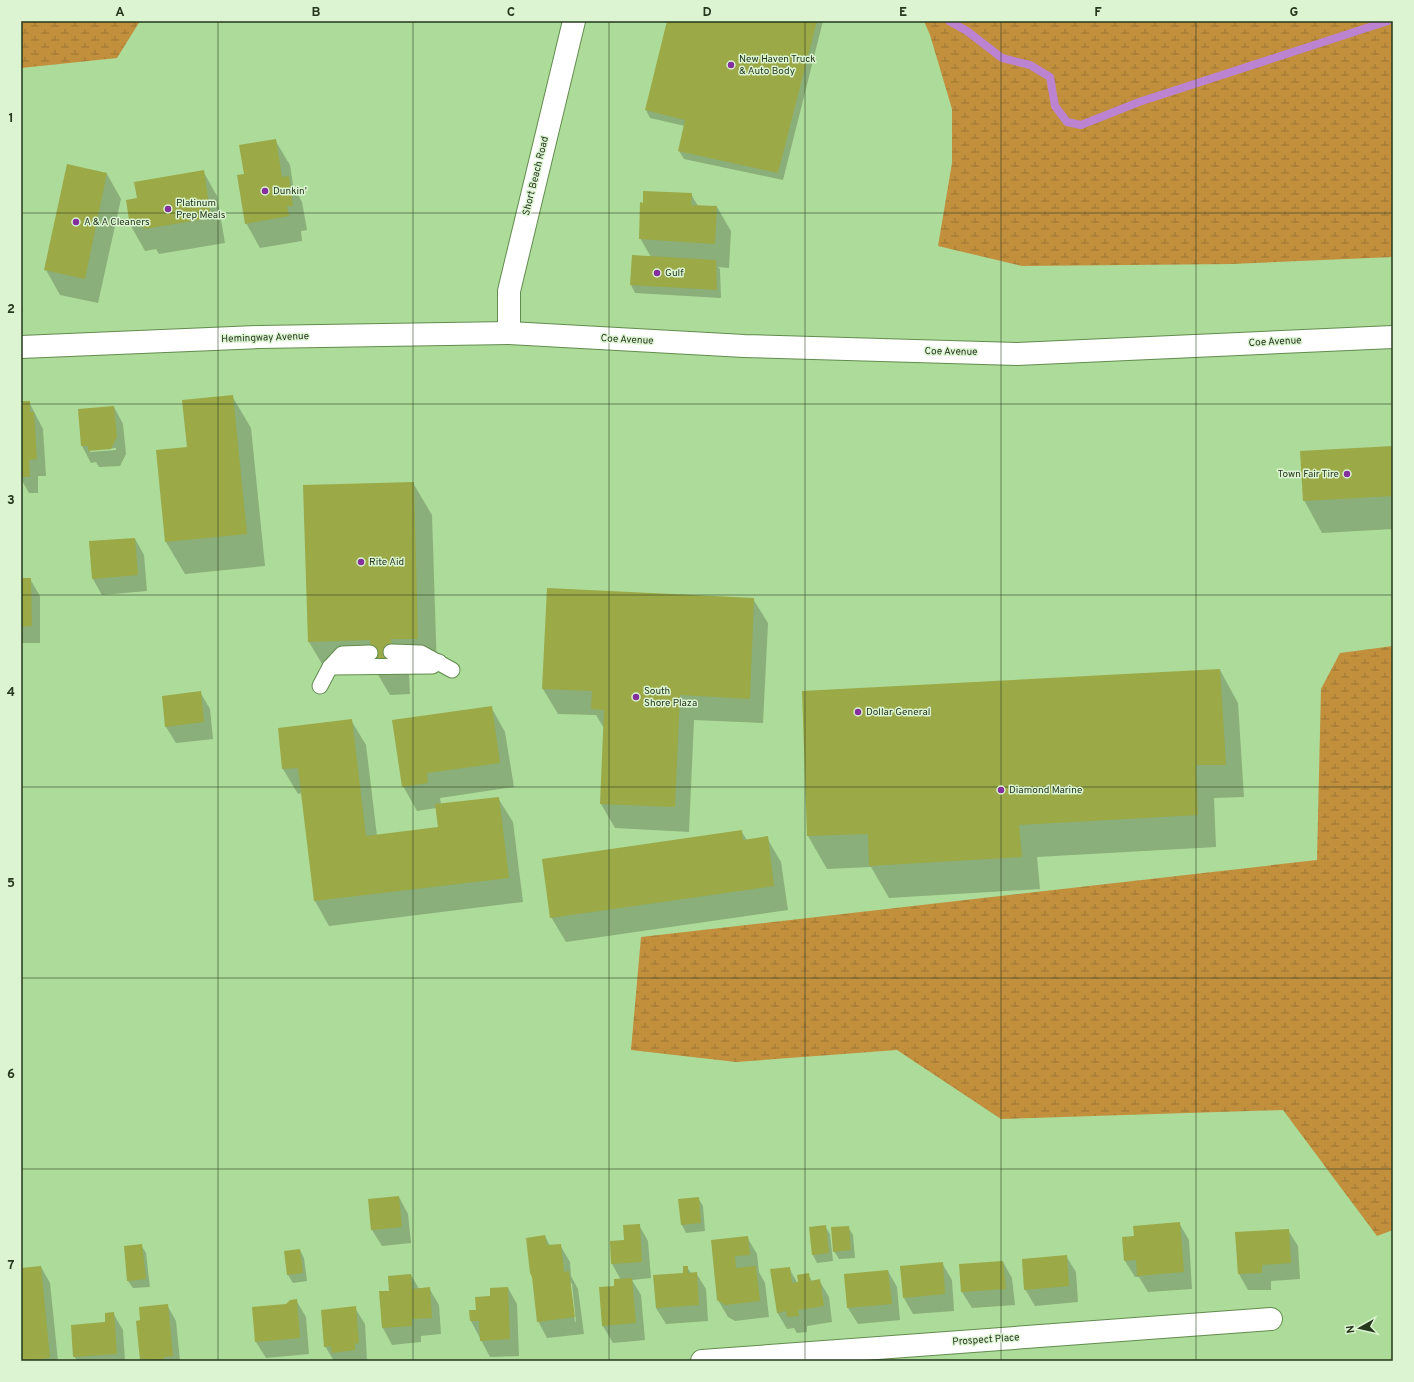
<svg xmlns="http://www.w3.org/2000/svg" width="1414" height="1382" viewBox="0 0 1414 1382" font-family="Overpass,sans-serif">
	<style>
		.wetland { fill: url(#wetland-marsh) }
		.shadow { fill: #0003; fill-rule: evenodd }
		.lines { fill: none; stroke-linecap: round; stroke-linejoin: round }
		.stream { stroke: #bb83d0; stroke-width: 8 }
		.building { fill: #9ba947 }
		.service-casing { stroke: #628c4e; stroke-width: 17 }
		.minor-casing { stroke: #628c4e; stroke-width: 24 }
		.secondary-casing { stroke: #628c4e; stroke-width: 24 }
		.service { stroke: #fff; stroke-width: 15 }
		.minor { stroke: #fff; stroke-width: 22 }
		.secondary { stroke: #fff; stroke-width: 22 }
		.grid { fill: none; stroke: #25371d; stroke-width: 1; stroke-opacity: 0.55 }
		.poi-dot { fill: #83309e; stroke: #ddf4d3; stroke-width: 1.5 }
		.labels { text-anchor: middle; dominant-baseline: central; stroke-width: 3; stroke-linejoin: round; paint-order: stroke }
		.poi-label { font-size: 10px; fill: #25371d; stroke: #ddf4d3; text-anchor: start }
		.street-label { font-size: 10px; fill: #25371d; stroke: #ddf4d3 }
		.neatline { fill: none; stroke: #25371d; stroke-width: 1.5 }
		.grid-label { font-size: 13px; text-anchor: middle; font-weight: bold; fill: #25371d }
	</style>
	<defs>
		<pattern id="wetland-marsh" width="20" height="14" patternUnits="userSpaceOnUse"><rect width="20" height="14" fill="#c28f3d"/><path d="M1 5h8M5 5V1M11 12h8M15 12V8" fill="none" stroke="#9d7633"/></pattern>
	</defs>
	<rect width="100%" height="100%" fill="#addb99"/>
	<!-- wetland -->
	<g class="wetland">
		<polygon points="21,21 140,21 117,58 21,68"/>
		<polygon points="924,21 1393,21 1393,257 1232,264 1022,266 938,246 952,163 952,109 930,35"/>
		<polygon points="1393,646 1393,1230 1377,1236 1283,1110 1001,1119 897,1050 736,1062 631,1050 641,937 1317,860 1321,689 1340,653"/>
	</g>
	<!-- shadow -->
	<g class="shadow">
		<polygon points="668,21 823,21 783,180 684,159 679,151 685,126 650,118 646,110"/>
		<polygon points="275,140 290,165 293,185 302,202 307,230 301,231 302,241 260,248 246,223 245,175"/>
		<polygon points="203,171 217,196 225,243 159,254 156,249 145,251 131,226 127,201 138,199"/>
		<polygon points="107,174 121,199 98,303 60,295 46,270"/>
		<polygon points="691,194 698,206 717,207 731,231 729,268 718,267 720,269 721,298 635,293 631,285 651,257 640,238"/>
		<polygon points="21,291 23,312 21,312"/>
		<polygon points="232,396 251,428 265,566 185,574 166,542"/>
		<polygon points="21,402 29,402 43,429 46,476 38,476 38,493 29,493 21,479"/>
		<path d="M114 407 123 424 126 454 120 466 99 467 96 462 91 463 82 446 79 410ZM116 448V450L90 452V450Z"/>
		<polygon points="1393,447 1393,529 1322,533 1304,500"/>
		<polygon points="413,483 432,515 437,671 409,672 410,694 390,695 377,673 328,674 309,642"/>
		<polygon points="135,539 144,555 147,591 102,595 93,579"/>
		<polygon points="21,579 30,579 40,596 40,643 22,643 21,642"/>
		<polygon points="753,599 768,623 763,723 694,720 689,832 615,828 601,804 605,730 596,715 558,714 543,689"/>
		<polygon points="1220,670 1238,703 1244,797 1214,798 1216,847 1037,857 1040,889 889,898 871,867 827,869 808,836 803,692"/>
		<polygon points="200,692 210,709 213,739 176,743 166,727"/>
		<polygon points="491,707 505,732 514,787 440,798 441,805 498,798 513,822 523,902 329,926 315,901 302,793 298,794 283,769 279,729 351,720 366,745 377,836 439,828 436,808 417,811 403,786"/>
		<polygon points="741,831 747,840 767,838 781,862 788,910 566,942 551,917"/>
		<polygon points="399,1197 408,1214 411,1243 382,1246 372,1230"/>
		<polygon points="698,1198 703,1206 705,1231 686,1233 682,1225 679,1200"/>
		<polygon points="1179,1223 1189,1240 1192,1289 1148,1292 1139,1277 1135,1277 1125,1261 1124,1238 1135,1237"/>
		<polygon points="639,1225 648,1241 651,1278 632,1280 641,1295 645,1340 613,1343 603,1326 600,1288 615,1287 621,1280 612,1264 625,1241"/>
		<polygon points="825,1226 830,1234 833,1261 817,1263 813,1255"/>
		<polygon points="848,1227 853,1235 855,1258 839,1259 834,1251"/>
		<polygon points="1288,1230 1298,1246 1300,1279 1271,1281 1271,1290 1248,1290 1239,1274 1236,1233"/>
		<path d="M545 1236 550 1246 560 1245 570 1262 571 1276 578 1289 584 1334 547 1338 538 1321ZM570 1282 572 1284 576 1322H575Z"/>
		<polygon points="747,1237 757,1254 759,1272 765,1283 769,1317 735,1321 728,1317 718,1300 712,1241"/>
		<polygon points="141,1245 146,1253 150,1287 133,1288 128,1281"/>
		<polygon points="300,1250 304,1258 307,1281 293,1283 288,1275"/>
		<polygon points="1066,1256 1076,1272 1078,1302 1035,1306 1025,1289"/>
		<polygon points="1003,1262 1012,1278 1015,1305 972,1308 962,1292 960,1265"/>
		<polygon points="942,1263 952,1280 954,1311 913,1314 904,1298"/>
		<polygon points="41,1267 50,1283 58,1361 21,1361 21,1269"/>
		<polygon points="687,1267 691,1273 696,1273 706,1289 708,1321 666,1324 656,1308 684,1274"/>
		<polygon points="789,1268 799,1286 808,1274 812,1281 819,1280 829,1297 832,1322 807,1326 807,1332 797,1333 794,1328 787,1329 777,1312"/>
		<polygon points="888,1271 897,1287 900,1320 858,1324 848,1308"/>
		<polygon points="411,1275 419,1289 429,1288 439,1305 441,1334 421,1336 421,1342 392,1345 383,1328 380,1292 390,1291"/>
		<polygon points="508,1288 517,1304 519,1356 490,1357 471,1321 470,1311 477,1311 491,1297"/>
		<polygon points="296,1300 306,1317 309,1354 266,1358 256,1342"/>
		<polygon points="167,1305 176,1321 180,1361 142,1361 141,1359"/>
		<polygon points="355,1308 365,1324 367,1360 364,1361 334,1361 325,1346"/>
		<polygon points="113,1313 123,1330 125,1361 77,1361 74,1356"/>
	</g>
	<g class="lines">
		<!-- stream -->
		<polyline class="stream" points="949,21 967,31 1002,58 1030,65 1050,77 1055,106 1067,122 1081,125 1139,102 1388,21"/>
	</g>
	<!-- building -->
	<g class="building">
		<polygon points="667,21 817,21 778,173 678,151 685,120 645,110"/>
		<polygon points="276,139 282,177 289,176 293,206 287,206 289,216 245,224 237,175 244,174 239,145"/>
		<polygon points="67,164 107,173 85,279 44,270"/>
		<polygon points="204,170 211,218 144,229 142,224 130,226 126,200 137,198 134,182"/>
		<polygon points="643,191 692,193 691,205 717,206 715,244 639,239 640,202 643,203"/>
		<polygon points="632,255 716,260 717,290 630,285"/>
		<polygon points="233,395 247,534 165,542 156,450 187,447 182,400"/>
		<polygon points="21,401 30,401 30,412 34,412 37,459 29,460 30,477 21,477"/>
		<polygon points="114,406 117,437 111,449 88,451 88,446 81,446 78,409"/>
		<polygon points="1393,446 1393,496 1303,501 1300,451"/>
		<polygon points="414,482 418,639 391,639 392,662 371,663 370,640 308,642 303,485"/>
		<polygon points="135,538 138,575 92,579 89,541"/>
		<polygon points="21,578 31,578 32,626 21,627"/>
		<polygon points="547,588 754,598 750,699 680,695 675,807 600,804 604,710 591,709 592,691 542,689"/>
		<polygon points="1220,669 1226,765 1196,765 1198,815 1019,825 1022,857 869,866 868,834 807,836 802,691"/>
		<polygon points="201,691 204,722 165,727 162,696"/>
		<polygon points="492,706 500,763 427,773 428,783 402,787 392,720"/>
		<polygon points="352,719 366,836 438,827 435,804 499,797 509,878 314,901 298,768 282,769 278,728"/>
		<polygon points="742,830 743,840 768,836 774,886 550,918 542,859"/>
		<polygon points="399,1196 402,1227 371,1230 368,1199"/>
		<polygon points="699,1197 701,1223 681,1225 678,1199"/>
		<polygon points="1180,1222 1184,1272 1137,1276 1136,1260 1124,1261 1122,1237 1134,1236 1133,1226"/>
		<polygon points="640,1224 642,1262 611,1264 610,1241 624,1240 623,1225"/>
		<polygon points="826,1225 829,1253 812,1255 809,1227"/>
		<polygon points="849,1226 851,1250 833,1252 831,1227"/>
		<polygon points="1289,1229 1291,1263 1262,1265 1262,1273 1238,1274 1235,1232"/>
		<polygon points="545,1235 547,1245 561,1244 564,1272 569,1271 575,1317 537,1322 532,1277 530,1273 526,1238"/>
		<polygon points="748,1236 750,1255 735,1256 736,1268 756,1266 760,1301 725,1305 717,1300 711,1240"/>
		<polygon points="142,1244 146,1279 127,1281 124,1246"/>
		<polygon points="300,1249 303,1273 287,1275 284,1251"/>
		<polygon points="1067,1255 1069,1286 1024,1290 1022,1259"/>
		<polygon points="1003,1261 1006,1289 961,1292 959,1264"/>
		<polygon points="943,1262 945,1294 903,1298 900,1266"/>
		<polygon points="41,1266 50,1358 21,1361 21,1268"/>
		<polygon points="683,1266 688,1266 688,1273 697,1272 699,1305 656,1308 653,1275 683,1273"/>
		<polygon points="790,1267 792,1283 798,1282 797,1275 809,1273 810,1281 820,1279 824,1306 798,1310 799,1316 787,1317 786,1311 777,1313 770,1269"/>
		<polygon points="888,1270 892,1304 847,1308 844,1274"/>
		<polygon points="411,1274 412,1289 430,1287 432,1318 412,1319 412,1326 382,1328 379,1291 389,1291 388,1276"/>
		<polygon points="632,1278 636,1323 602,1326 599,1287 614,1286 614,1279"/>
		<polygon points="508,1287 510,1339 480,1341 479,1321 470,1321 469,1310 476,1310 475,1297 490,1296 490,1288"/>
		<polygon points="297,1299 300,1338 255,1342 252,1307 286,1304 290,1300"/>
		<polygon points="168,1304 173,1356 164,1357 164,1361 147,1361 147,1359 140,1360 136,1321 140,1320 139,1307"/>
		<polygon points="356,1306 359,1343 355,1344 355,1350 332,1353 331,1346 324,1347 321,1310"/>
		<polygon points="114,1312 117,1354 73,1357 71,1325 105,1322 105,1313"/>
	</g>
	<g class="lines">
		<!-- service casing -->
		<g class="service-casing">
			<g id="service">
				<polyline points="391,652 421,653 452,670"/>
				<polyline points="330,667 432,666 439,662"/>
				<polyline points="320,686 330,667 342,654 370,653"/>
			</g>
		</g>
		<!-- minor casing -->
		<g class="minor-casing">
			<polyline id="minor" points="702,1361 1271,1319"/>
		</g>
		<!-- secondary casing -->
		<g class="secondary-casing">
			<g id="secondary">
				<polyline points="509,333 509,291 574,21"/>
				<polyline points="21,347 259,337 509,333 744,346 1017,354 1393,337"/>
			</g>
		</g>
		<!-- service -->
		<use href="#service" class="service"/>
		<!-- minor -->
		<use href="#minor" class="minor"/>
		<!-- secondary -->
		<use href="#secondary" class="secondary"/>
	</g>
	<!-- grid -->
	<path class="grid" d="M218 21V1361M413 21V1361M609 21V1361M805 21V1361M1001 21V1361M1196 21V1361M21 213H1393M21 404H1393M21 595H1393M21 787H1393M21 978H1393M21 1169H1393"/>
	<!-- markers -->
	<g class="poi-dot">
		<circle cx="731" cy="65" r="4"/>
		<circle cx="265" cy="191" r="4"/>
		<circle cx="168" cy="209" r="4"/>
		<circle cx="76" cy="222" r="4"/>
		<circle cx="657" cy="273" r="4"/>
		<circle cx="1347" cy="474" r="4"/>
		<circle cx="361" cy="562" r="4"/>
		<circle cx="636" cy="697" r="4"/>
		<circle cx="858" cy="712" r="4"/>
		<circle cx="1001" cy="790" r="4"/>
	</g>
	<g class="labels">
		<!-- poi labels -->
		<g class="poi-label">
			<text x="739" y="59">New Haven Truck<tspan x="739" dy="12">&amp; Auto Body</tspan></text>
			<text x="273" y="191">Dunkin'</text>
			<text x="176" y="203">Platinum<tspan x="176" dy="12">Prep Meals</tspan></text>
			<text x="84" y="222">A &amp; A Cleaners</text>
			<text x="665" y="273">Gulf</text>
			<text x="1339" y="474" text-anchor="end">Town Fair Tire</text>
			<text x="369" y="562">Rite Aid</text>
			<text x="644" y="691">South<tspan x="644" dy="12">Shore Plaza</tspan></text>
			<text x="866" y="712">Dollar General</text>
			<text x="1009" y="790">Diamond Marine</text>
		</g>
		<!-- street labels -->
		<g class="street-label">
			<text transform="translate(536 176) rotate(-76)">Short Beach Road</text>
			<text transform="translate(265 338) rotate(-2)">Hemingway Avenue</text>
			<text transform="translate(627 340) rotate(3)">Coe Avenue</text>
			<text transform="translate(1275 342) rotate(-3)">Coe Avenue</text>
			<text transform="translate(951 352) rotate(1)">Coe Avenue</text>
			<text transform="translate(986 1340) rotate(-4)">Prospect Place</text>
		</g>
	</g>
	<!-- border -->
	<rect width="1414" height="1382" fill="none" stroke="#ddf4d3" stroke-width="44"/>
	<!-- north arrow -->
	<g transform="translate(1360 1328) rotate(262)" stroke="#ddf4d3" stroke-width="3" paint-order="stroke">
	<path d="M0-3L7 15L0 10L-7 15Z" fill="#25371d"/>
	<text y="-6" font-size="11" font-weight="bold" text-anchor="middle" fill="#25371d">N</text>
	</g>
	<rect x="22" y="22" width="1370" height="1338" class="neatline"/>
	<g class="grid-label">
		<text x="120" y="16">A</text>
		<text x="316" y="16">B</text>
		<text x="511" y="16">C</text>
		<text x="707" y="16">D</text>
		<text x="903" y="16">E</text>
		<text x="1098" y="16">F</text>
		<text x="1294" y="16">G</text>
		<text x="11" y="122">1</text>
		<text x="11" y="313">2</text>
		<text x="11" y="504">3</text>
		<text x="11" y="696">4</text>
		<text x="11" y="887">5</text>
		<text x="11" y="1078">6</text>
		<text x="11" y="1269">7</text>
	</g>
</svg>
